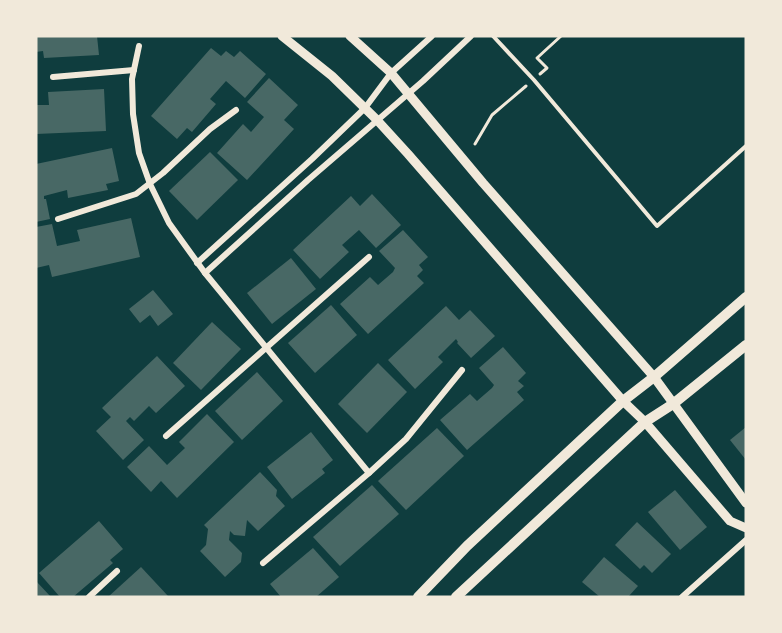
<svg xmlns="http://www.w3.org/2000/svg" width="782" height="633" viewBox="0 0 782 633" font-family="Karla,sans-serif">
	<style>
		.building { fill: #486865 }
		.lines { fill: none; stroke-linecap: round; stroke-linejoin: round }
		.path { stroke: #f1e9da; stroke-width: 3 }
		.service { stroke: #f1e9da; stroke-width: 4 }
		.minor { stroke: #f1e9da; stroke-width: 6 }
		.tertiary { stroke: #f1e9da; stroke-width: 9 }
		.secondary { stroke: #f1e9da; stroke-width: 10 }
	</style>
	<rect width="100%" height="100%" fill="#0f3d3e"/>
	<!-- building -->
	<g class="building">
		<polygon points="36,36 97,36 99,55 44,58 43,51 36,52"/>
		<polygon points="211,48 221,56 226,51 234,57 240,51 266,74 245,98 226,81 210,99 216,104 192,132 187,128 177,139 151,116"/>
		<polygon points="269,78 298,105 284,120 294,129 247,180 217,153 243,124 251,132 264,117 247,102"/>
		<polygon points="104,89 106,131 36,134 36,105 49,105 48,92"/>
		<polygon points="112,148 119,181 106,184 108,190 68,198 67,190 44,196 44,199 46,199 50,219 36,222 36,164"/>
		<polygon points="210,152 238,180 197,220 169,191"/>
		<polygon points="372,194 401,225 376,248 359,230 342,245 349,252 320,279 293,250 351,196 360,206"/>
		<polygon points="131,218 140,257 52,277 49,265 36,268 36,227 52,224 57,246 80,241 77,230"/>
		<polygon points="403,230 428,257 419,265 423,270 417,276 424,283 368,334 340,304 370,277 378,285 393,272 395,268 379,251"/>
		<polygon points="291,258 316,289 272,324 247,293"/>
		<polygon points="153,290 173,314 158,326 150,315 140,323 129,309"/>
		<polygon points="331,305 357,335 315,373 288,343"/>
		<polygon points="446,306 459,320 470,310 495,336 471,358 457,343 458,342 456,339 438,357 443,362 415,389 388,360"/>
		<polygon points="212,322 241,349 201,390 173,363"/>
		<polygon points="503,347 526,373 518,381 524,386 517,392 524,400 467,450 440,420 470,394 477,401 492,388 494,385 479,368"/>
		<polygon points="157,356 185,386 156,413 149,406 134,421 130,417 126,421 144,440 123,460 96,431 111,417 102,408"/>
		<polygon points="378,363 407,392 367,433 338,404"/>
		<polygon points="257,372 283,401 242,440 215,411"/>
		<polygon points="207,414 234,442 177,498 161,481 151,492 127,467 149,446 167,465 185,448 179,442"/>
		<polygon points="746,427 746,460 730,440"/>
		<polygon points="437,428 464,456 406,510 378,481"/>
		<polygon points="311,432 333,460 322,469 325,473 292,499 267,467"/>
		<polygon points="260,472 277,490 276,496 285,506 258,531 247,520 245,536 234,535 230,531 229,540 242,553 241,562 225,577 200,551 206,545 208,529 204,525"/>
		<polygon points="372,485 399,514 340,566 313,537"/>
		<polygon points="675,490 707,527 680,550 648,512"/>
		<polygon points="99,521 123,549 110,560 113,563 73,597 60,597 39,573"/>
		<polygon points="637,522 671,554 652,573 644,565 640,569 615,545"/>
		<polygon points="313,548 339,577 316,597 281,597 270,584"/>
		<polygon points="604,557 638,586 628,597 600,597 582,582"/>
		<polygon points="141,567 168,596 166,597 108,597"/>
		<polygon points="36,581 51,597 36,597"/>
	</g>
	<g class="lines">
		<!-- path -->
		<g class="path">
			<polyline points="540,74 547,68 537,58 561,36"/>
			<polyline points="475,144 492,115 526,86"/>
		</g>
		<!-- service -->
		<polyline class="service" points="493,36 534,80 657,226 746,146"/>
		<!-- minor -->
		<g class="minor">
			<polyline points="139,46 132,79 133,114 139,153 150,184 169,223 205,273 369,473"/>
			<polyline points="53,77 134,70"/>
			<polyline points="58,219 136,194 163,173 210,129 236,110"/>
			<polyline points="197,263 312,159 365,108 391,73 432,36"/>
			<polyline points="205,273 308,180 423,81 471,36"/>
			<polyline points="166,436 369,257"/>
			<polyline points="263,563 369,473 406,439 462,370"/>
			<polyline points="89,597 117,571"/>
			<polyline points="682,597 746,540"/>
		</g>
		<!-- tertiary -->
		<g class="tertiary">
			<polyline points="282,36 332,76 377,120 408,154 623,401 645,422 730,521 746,528"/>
			<polyline points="350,36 391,73 483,183 654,377 746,503"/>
		</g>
		<!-- secondary -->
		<g class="secondary">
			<polyline points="418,597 467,546 623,401 654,377 746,297"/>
			<polyline points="456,597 645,422 673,404 746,345"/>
		</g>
	</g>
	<!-- border -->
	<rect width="782" height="633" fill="none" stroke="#f1e9da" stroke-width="75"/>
</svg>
